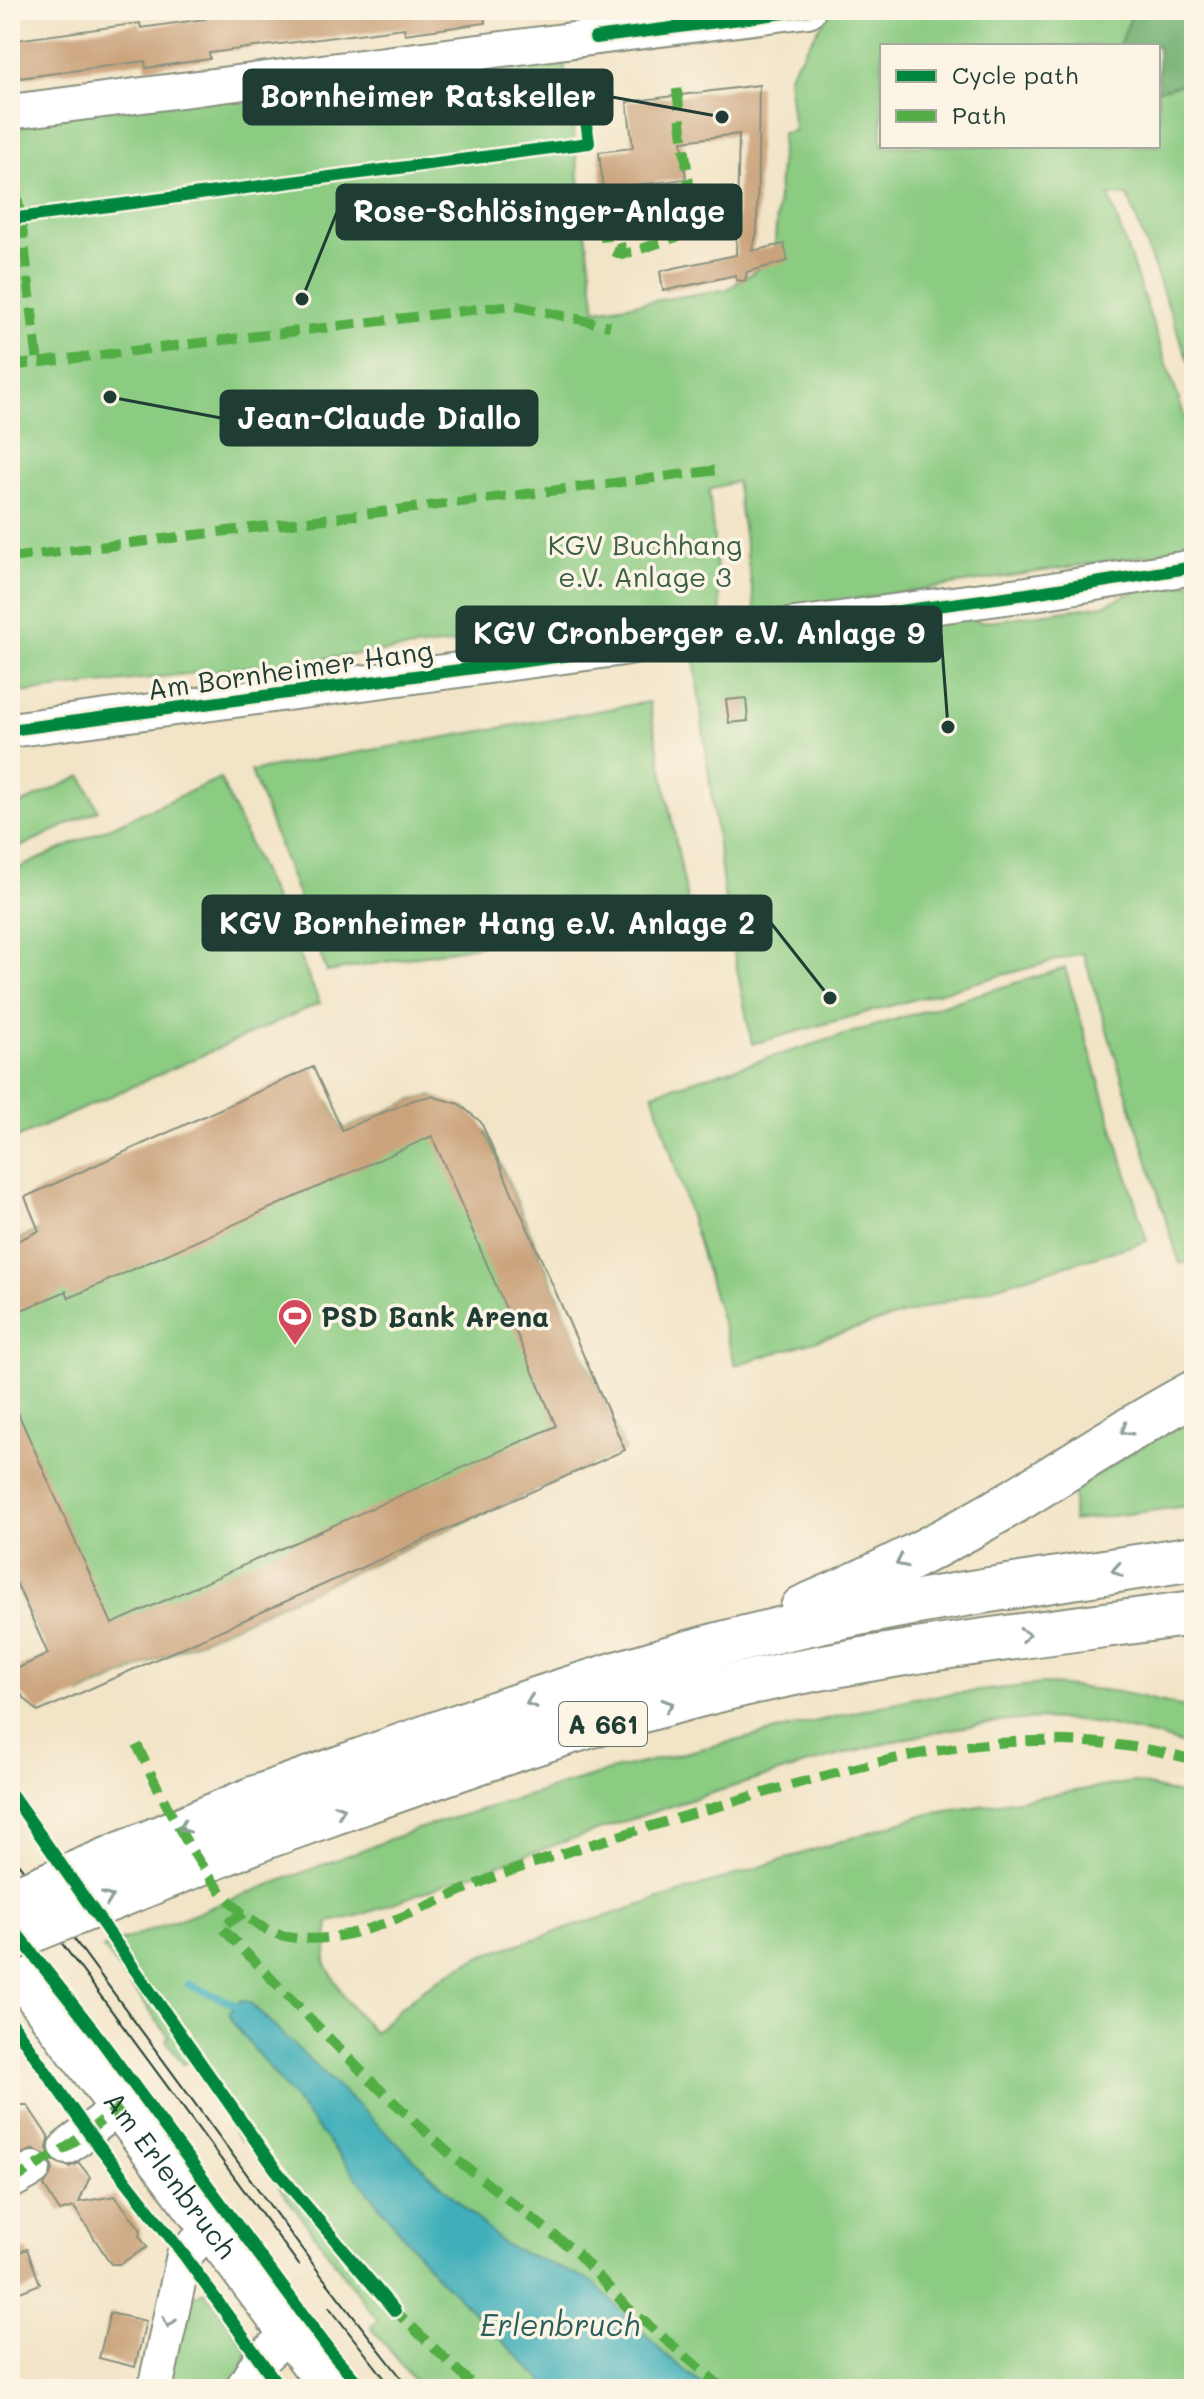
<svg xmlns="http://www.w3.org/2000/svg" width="1204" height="2399" viewBox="0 0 1204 2399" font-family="Mali,sans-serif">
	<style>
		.green { fill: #8bcb82; stroke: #55845b; stroke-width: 2 }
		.forest { fill: #70af70; stroke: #487652; stroke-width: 2 }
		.water { fill: #3fafb9; stroke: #2f7676; stroke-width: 2 }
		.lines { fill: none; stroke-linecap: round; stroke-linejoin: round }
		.stream { stroke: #3fafb9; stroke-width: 8 }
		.building { fill: #caa37b }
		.minor-casing { stroke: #88907e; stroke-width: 38 }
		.major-casing { stroke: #88907e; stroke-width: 46 }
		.highway-casing { stroke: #88907e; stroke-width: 48 }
		.minor { stroke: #fff; stroke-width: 34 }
		.major { stroke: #fff; stroke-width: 42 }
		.highway { stroke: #fff; stroke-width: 44 }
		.tram { stroke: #1f3d34; stroke-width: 2 }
		.highway-bridge-casing { stroke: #88907e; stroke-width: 48; stroke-linecap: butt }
		.highway-bridge { stroke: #fff; stroke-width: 44 }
		.quiet { stroke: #52ad45; stroke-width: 10; stroke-dasharray: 20 10; stroke-linecap: butt }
		.cycleway-casing { stroke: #fcf5e5; stroke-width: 17 }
		.cycleway { stroke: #00873e; stroke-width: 12 }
		.oneway { stroke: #8f9e9a }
		.labels { text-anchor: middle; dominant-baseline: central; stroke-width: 7; stroke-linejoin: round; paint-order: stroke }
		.shield { fill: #fcf5e5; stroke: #617469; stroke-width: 2 }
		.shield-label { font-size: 26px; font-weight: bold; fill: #1f3d34 }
		.park-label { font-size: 28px; fill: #3a6048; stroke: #fcf5e5 }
		.street-label { font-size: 28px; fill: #1f3d34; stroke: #fcf5e5 }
		.poi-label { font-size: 28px; font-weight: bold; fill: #1f3d34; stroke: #fcf5e5; text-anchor: start }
		.water-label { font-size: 30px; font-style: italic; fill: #295f5c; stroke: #fcf5e5 }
		.leader { fill: none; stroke: #1f3d34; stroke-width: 3 }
		.callout-dot { fill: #1f3d34; stroke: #fcf5e5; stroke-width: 3 }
		.callout { fill: #1f3d34; stroke: #1f3d34; stroke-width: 3 }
		.callout-label { font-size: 30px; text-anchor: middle; font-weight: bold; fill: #fff }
	</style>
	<rect width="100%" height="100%" fill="#fcf5e5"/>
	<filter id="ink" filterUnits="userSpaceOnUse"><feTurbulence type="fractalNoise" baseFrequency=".0125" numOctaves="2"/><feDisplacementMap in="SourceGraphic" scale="16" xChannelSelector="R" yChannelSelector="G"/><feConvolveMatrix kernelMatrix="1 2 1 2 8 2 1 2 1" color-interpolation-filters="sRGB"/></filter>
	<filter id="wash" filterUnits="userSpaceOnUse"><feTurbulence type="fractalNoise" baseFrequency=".006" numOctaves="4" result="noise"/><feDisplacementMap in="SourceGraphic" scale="32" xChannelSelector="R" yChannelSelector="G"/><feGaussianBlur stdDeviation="1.8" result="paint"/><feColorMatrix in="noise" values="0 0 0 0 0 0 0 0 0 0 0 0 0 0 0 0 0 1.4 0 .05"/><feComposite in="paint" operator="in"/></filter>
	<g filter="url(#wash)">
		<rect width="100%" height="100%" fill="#f2e4c7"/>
		<!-- green -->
		<g class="green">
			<polygon points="849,10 1134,10 1119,46 882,46 882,146 1158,146 1158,90 1194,81 1194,377 1128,196 1109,196 1194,444 1194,548 756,615 736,481 709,490 721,613 10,694 10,118 562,46 596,310 728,289 774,258 782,133 794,131 788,76 829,13"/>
			<polygon points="1194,582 1194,1260 1180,1264 1083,953 752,1044 728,924 693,650 950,614 982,622 1104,605 1141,589"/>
			<polygon points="649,702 689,909 327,972 251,771"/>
			<polygon points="82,776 98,810 10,852 10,809"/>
			<polygon points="220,778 320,1003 10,1141 10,872"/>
			<polygon points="1065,968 1147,1241 735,1365 653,1093"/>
			<polygon points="431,1096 466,1109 487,1133 625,1450 81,1694 65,1654 40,1636 10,1571 10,1243 329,1101 342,1130 413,1100"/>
			<polygon points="1194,1419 1194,1505 1073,1521 1074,1490 1141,1446"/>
			<path d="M1043 1684 1119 1692 1194 1709V1748C1138 1730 1081 1716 1022 1720 935 1727 851 1751 768 1776 630 1817 496 1865 361 1915L329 1922 325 1963 346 2000 374 2033C408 1998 440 1975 484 1955L923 1815 1133 1782 1194 1798V2389H421L371 2327 378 2321 244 2140 240 2141 230 2127 234 2123 189 2061 183 2064 166 2040 169 2037 103 1948 420 1828 609 1771 914 1698Z"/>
			<polygon points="204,2291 248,2349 235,2389 162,2389 180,2303"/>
		</g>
		<!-- forest -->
		<polygon class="forest" points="1134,10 1194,10 1194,81 1158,90 1158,46 1119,46"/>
		<!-- water -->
		<polygon class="water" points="241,2000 249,2002 503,2244 593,2282 662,2352 707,2389 551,2389 432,2271 233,2023 229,2012"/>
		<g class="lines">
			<!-- stream -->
			<polyline class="stream" points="188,1984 234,2004"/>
		</g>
		<g id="blocks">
			<!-- building -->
			<g class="building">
				<polygon points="239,10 484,10 485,23 405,34 404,28 209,53 210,59 146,68 145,61 19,78 16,40 140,23 141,28 205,19 204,14"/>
				<polygon points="759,85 757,232 752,251 784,244 788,261 747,272 745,281 736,280 736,275 663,291 660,271 736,255 739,134 682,141 686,179 603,189 599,152 633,148 627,102"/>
				<polygon points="746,698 748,721 729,723 726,700"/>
				<polygon points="313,1067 342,1130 413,1100 431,1096 459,1104 481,1122 625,1450 38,1712 10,1683 10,1672 48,1654 10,1569 10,1395 112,1624 556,1426 432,1136 69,1298 66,1291 10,1315 10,1244 39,1231 25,1197"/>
				<polygon points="10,2105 27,2105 49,2138 47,2149 52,2160 69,2167 79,2163 90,2177 79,2202 115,2196 141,2230 139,2236 147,2247 120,2264 111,2264 74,2207 60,2211 44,2186 53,2170 50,2159 34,2149 16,2156 10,2147"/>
				<polygon points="27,2249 40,2284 10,2296 10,2255"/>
				<polygon points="110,2313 146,2321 135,2367 99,2358"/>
			</g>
		</g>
	</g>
	<g filter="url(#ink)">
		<use href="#blocks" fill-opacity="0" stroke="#88907e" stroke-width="2"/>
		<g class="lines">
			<!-- minor casing -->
			<g class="minor-casing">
				<g id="minor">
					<polyline points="10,112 808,10"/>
					<polyline points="10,730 1027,594 1194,567"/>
					<polyline points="67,2147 120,2107"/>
					<polyline points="10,2182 33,2169"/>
					<polyline points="155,2389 184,2255 210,2229"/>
					<polyline points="242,2389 260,2360 288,2335"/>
				</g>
			</g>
			<!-- major casing -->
			<g class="major-casing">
				<g id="major">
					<path id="s1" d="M10 1960 332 2389"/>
				</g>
			</g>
			<!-- highway casing -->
			<g class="highway-casing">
				<g id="highway">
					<path d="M803 1608C876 1577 948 1541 1016 1500 1075 1464 1132 1426 1194 1393"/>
					<path d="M256 1798C407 1745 557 1688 711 1647 869 1604 1033 1584 1194 1558"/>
					<path d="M267 1836C417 1783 567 1727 722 1689 877 1651 1036 1635 1194 1613"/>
				</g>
			</g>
			<!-- minor -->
			<use href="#minor" class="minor"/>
			<!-- major -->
			<use href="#major" class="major"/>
			<!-- highway -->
			<use href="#highway" class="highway"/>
			<!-- tram -->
			<g class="tram">
				<polyline points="10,1852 321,2275 410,2389"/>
				<polyline points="10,1873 299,2265"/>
				<polyline points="329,2307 393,2389"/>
			</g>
			<!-- highway-bridge casing -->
			<g class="highway-bridge-casing">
				<g id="highway-bridge">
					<polyline points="10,1901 256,1798"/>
					<polyline points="10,1939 267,1836"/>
				</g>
			</g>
			<!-- highway-bridge -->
			<use href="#highway-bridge" class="highway-bridge"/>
			<!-- quiet -->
			<g class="quiet">
				<polyline points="10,160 21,218 38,364"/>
				<polyline points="611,222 616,219 622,255"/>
				<polyline points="600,237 611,236"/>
				<polyline points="613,251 622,255 695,231 676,83"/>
				<polyline points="10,366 512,305 610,326"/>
				<polyline points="10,558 719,470"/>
				<path d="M137 1745C165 1802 216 1920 284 1936 351 1952 439 1897 502 1874 576 1848 651 1826 726 1804 886 1757 1028 1715 1194 1760"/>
				<polyline points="244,1913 221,1927 371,2081 452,2156 577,2253 627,2307 724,2389"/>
				<polyline points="10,2182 67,2147 120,2107"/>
				<polyline points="390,2306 477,2389"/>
			</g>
			<!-- cycleway casing -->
			<g class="cycleway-casing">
				<g id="cycleway">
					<polyline points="595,38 808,10"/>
					<polyline points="10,219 589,143 585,113 603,93"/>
					<polyline points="10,730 1027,594 1194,567"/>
					<polyline points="12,1795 276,2170 395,2311"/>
					<polyline points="10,1925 94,2031 330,2351 363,2389"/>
					<polyline points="10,2020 88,2132 184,2255 281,2389"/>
				</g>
			</g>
			<!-- cycleway -->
			<use href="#cycleway" class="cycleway"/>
		</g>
		<!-- one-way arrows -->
		<defs><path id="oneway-chevron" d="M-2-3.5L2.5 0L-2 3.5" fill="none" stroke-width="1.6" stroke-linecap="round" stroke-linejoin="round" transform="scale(2)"/></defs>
		<g class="oneway">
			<use href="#oneway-chevron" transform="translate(1126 1430) rotate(148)"/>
			<use href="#oneway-chevron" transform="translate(901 1562) rotate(154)"/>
			<use href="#oneway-chevron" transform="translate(1117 1570) rotate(171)"/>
			<use href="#oneway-chevron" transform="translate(1025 1635) rotate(-7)"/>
			<use href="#oneway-chevron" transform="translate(531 1702) rotate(161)"/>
			<use href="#oneway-chevron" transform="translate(668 1705) rotate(-17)"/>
			<use href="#oneway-chevron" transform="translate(340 1810) rotate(-20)"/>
			<use href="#oneway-chevron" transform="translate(184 1827) rotate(158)"/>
			<use href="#oneway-chevron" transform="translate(108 1898) rotate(-22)"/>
			<use href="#oneway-chevron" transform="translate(169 2322) rotate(102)"/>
		</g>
	</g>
	<!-- icons -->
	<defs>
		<g id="stadium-pin" transform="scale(1.8)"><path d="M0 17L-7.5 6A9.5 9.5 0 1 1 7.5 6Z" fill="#d1495b" stroke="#fcf5e5"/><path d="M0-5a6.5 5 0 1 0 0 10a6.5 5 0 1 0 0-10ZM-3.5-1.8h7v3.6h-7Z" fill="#fff"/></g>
	</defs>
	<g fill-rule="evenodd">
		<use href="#stadium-pin" x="295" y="1316"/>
	</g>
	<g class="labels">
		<!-- shield labels -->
		<rect class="shield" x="559" y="1702" width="88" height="44" rx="6"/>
		<g class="shield-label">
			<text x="603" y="1724">A 661</text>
		</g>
		<!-- park labels -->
		<g class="park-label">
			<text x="645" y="544">KGV Buchhang<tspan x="645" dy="32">e.V. Anlage 3</tspan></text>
		</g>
		<!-- street labels -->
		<g class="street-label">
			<text transform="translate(290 669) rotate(-8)">Am Bornheimer Hang</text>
			<text stroke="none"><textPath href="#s1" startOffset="268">Am Erlenbruch</textPath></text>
		</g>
		<!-- poi labels -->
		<g class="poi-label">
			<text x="321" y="1316">PSD Bank Arena</text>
		</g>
		<!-- water labels -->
		<g class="water-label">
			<text x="560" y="2324">Erlenbruch</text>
		</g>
	</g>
	<!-- callouts -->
	<path class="leader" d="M722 117L612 97M302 299L337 212M110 397L221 418M948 727L941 634M830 998L771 923"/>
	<g class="callout-dot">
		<circle cx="722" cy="117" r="8"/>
		<circle cx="302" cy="299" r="8"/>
		<circle cx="110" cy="397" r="8"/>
		<circle cx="948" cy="727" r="8"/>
		<circle cx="830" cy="998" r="8"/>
	</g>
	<g class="callout">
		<rect x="244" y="70" width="368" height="54" rx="8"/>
		<rect x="337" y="185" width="404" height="54" rx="8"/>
		<rect x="221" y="391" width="316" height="54" rx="8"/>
		<rect x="457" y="607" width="484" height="54" rx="8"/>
		<rect x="203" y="896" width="568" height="54" rx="8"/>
	</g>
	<g class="callout-label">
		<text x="428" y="107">Bornheimer Ratskeller</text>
		<text x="539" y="222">Rose-Schlösinger-Anlage</text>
		<text x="379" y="429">Jean-Claude Diallo</text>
		<text x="699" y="644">KGV Cronberger e.V. Anlage 9</text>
		<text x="487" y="934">KGV Bornheimer Hang e.V. Anlage 2</text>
	</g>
	<!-- margin -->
	<rect width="1204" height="2399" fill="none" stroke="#fcf5e5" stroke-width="40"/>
	<!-- legend -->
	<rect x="880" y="44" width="280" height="104" fill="#fcf5e5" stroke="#a4ab9e" stroke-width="2"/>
	<rect x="896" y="70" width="40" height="12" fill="#00873e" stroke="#a4ab9e" stroke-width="2"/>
	<text x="952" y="84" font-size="24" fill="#1f3d34">Cycle path</text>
	<rect x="896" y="110" width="40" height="12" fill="#52ad45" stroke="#a4ab9e" stroke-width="2"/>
	<text x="952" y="124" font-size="24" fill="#1f3d34">Path</text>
</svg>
